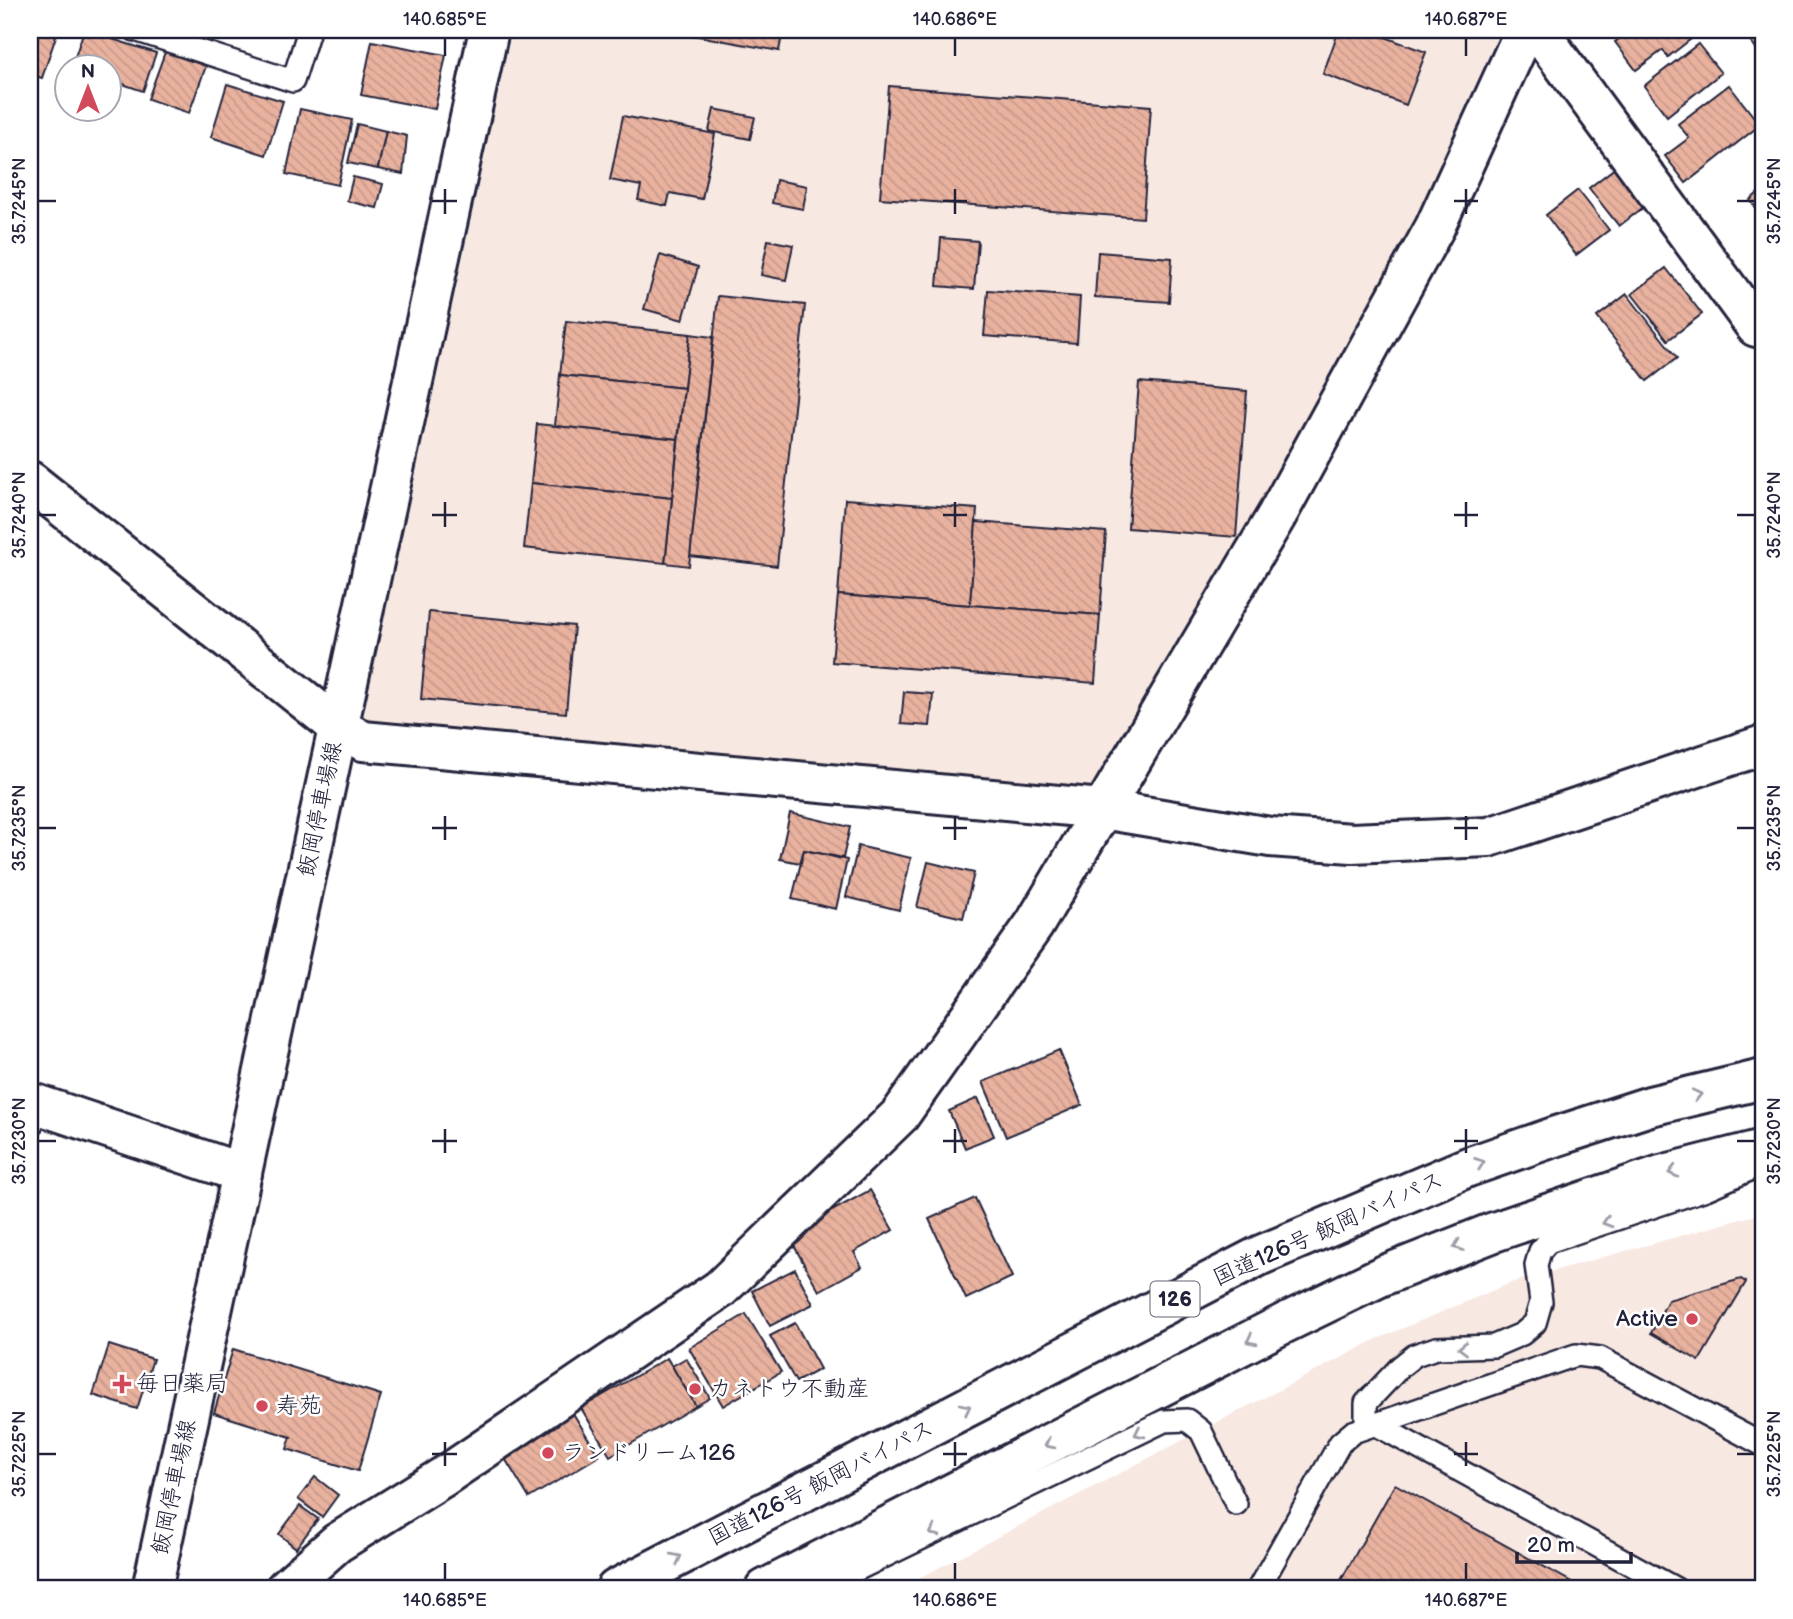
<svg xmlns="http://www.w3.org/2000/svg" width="1793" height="1619" viewBox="0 0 1793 1619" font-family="'Balsamiq Sans','Klee One',sans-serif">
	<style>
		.built { fill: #f8e8e2 }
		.building { fill: url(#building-back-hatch); stroke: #22223b; stroke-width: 2 }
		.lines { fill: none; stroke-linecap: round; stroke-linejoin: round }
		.service-casing { stroke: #22223b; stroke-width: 26 }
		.minor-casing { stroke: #22223b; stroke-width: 44 }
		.secondary-casing { stroke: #22223b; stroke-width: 44 }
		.trunk-casing { stroke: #22223b; stroke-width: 44 }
		.service { stroke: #fff; stroke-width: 21 }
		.minor { stroke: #fff; stroke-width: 38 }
		.secondary { stroke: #fff; stroke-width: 38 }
		.trunk { stroke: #fff; stroke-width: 38 }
		.oneway { stroke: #9c9ca7 }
		.ticks { fill: none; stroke: #22223b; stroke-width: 2.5 }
		.poi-dot { fill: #d1495b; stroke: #fff; stroke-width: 2.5 }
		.labels { text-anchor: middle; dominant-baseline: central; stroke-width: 5; stroke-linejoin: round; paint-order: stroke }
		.shield { fill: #fff; stroke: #646476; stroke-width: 2 }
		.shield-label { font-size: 21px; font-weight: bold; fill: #22223b }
		.street-label { font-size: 23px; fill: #22223b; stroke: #fff }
		.poi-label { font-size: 23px; fill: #22223b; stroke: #fff; text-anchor: start }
		.neatline { fill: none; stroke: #22223b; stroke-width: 2.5 }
		.ticks-label { font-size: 18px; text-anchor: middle; fill: #22223b }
	</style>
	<defs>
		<pattern id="building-back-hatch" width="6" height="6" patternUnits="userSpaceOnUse" patternTransform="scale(1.75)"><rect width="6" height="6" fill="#e9b29f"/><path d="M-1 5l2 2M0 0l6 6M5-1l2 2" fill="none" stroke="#c8998a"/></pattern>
	</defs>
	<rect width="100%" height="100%" fill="#fff"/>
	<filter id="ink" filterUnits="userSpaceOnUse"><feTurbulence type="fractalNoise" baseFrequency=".0143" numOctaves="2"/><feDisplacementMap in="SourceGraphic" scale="14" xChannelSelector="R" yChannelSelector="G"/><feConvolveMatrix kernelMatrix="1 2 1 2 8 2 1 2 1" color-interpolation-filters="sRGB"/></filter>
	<g filter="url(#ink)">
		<!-- built -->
		<g class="built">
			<polygon points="512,30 1500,30 1354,354 1095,791 410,730 363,718"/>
			<polygon points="1763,1213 1763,1589 898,1589 1375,1340 1513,1282"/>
		</g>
		<!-- building -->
		<g class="building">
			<polygon points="30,30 58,30 42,78 30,74"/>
			<polygon points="84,30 156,53 143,91 108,79 108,66 72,66"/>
			<polygon points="666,30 783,30 779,51"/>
			<polygon points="1339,30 1366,30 1426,52 1406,105 1323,74"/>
			<polygon points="1631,30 1698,30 1700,32 1668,57 1663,50 1636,70 1615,42"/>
			<polygon points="1741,30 1763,30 1763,43 1756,49"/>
			<polygon points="372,41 446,55 435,109 361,95"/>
			<polygon points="1698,44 1721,73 1667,116 1644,86"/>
			<polygon points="165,52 206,66 189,113 148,99"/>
			<polygon points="227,84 283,101 266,155 211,137"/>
			<polygon points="1729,85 1760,125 1686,183 1665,156 1689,138 1678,124"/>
			<polygon points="889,86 1151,106 1143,218 880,198"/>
			<polygon points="70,108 103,108 99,119"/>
			<polygon points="300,109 352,120 338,185 286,174"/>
			<polygon points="714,109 755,117 750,139 709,131"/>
			<polygon points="623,116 715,134 702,199 670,193 667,206 638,200 641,186 610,180"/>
			<polygon points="357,124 386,131 378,169 348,163"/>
			<polygon points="386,131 407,136 403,174 378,169"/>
			<polygon points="1620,164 1649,203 1619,226 1589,188"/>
			<polygon points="353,177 383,184 377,208 347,201"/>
			<polygon points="776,180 807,186 803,209 772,203"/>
			<polygon points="1763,189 1763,217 1750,200"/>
			<polygon points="1578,190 1609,230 1576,255 1546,215"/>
			<polygon points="941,238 978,241 974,289 937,286"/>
			<polygon points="768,240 793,245 786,280 761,275"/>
			<polygon points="1098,252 1172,258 1169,302 1095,297"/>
			<polygon points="660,255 698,267 683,320 644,309"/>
			<polygon points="1666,268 1702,314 1668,340 1632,294"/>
			<polygon points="988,290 1080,297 1077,343 984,336"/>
			<polygon points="1627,294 1677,358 1647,381 1597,317"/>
			<polygon points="718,296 805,305 777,566 690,556"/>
			<polygon points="566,321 690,334 684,388 560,375"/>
			<polygon points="690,334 713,337 689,566 665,563"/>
			<polygon points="560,375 684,388 678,439 555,426"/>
			<polygon points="1139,382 1247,391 1236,537 1128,528"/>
			<polygon points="537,424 678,439 672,498 531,483"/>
			<polygon points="531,483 672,498 665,563 524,548"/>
			<polygon points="845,499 977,509 970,605 838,595"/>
			<polygon points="976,522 1106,532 1100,615 970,605"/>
			<polygon points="838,595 1100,615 1095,683 832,662"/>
			<polygon points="429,612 574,626 566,713 421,699"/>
			<polygon points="904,692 933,694 930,726 901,724"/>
			<polygon points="790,813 850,827 843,858 804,850 800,863 780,859"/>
			<polygon points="858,846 911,858 899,910 846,897"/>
			<polygon points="804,850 847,860 836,909 792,899"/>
			<polygon points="928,862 974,873 963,918 917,907"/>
			<polygon points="1059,1050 1082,1105 1006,1137 983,1082"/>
			<polygon points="978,1098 994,1136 965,1148 949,1111"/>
			<polygon points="870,1190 893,1230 854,1252 862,1267 819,1291 788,1235"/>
			<polygon points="975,1198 1012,1277 966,1299 929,1219"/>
			<polygon points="795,1269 813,1304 770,1326 752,1291"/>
			<polygon points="1741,1279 1746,1282 1699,1361 1651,1333 1668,1300"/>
			<polygon points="746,1314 781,1372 723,1406 689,1348"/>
			<polygon points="795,1323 820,1369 796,1382 770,1336"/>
			<polygon points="109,1345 153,1359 137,1409 93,1395"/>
			<polygon points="233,1349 381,1395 358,1471 287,1449 291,1437 214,1413"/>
			<polygon points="667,1358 696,1406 610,1456 581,1408"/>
			<polygon points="686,1358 710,1398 696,1406 672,1366"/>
			<polygon points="571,1410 599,1456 529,1498 501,1452"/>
			<polygon points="315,1477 338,1495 322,1517 298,1499"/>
			<polygon points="1395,1484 1584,1589 1336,1589"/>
			<polygon points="300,1506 318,1519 296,1548 279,1534"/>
		</g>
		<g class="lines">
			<!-- service casing -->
			<g class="service-casing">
				<g id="service">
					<polyline points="135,30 293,81 309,30"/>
					<polyline points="30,1129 38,1105"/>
					<polyline points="1375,1424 1676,1589"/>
					<polyline points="1366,1426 1366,1403 1400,1367 1415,1355 1436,1348 1494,1346 1522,1334 1535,1323 1541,1302 1536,1265 1540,1251 1548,1242 1706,1189 1763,1164"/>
					<polyline points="796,1588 848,1574 1164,1421 1187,1420 1201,1431 1236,1504"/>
					<polyline points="1258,1589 1340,1443 1353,1432 1576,1355 1600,1358 1763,1445"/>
				</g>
			</g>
			<!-- minor casing -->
			<g class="minor-casing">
				<g id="minor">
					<polyline points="1538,30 1756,327 1763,322"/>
					<polyline points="30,481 337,726 363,741 1102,809 1270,837 1352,843 1489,837 1763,745"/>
					<polyline points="30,1102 242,1173"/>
					<polyline points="285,1589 337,1543 443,1477 720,1289 900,1115 1034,925 1277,515 1435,227 1525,30"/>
				</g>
			</g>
			<!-- secondary casing -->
			<g class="secondary-casing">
				<polyline id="secondary" points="152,1589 489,30"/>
			</g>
			<!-- trunk casing -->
			<g class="trunk-casing">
				<g id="trunk">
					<polyline points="616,1589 1261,1255 1468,1167 1554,1137 1650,1106 1763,1079"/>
					<polyline points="765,1589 1283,1324 1382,1276 1494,1232 1661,1175 1763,1149"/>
				</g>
			</g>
			<!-- service -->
			<use href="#service" class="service"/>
			<!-- minor -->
			<use href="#minor" class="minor"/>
			<!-- secondary -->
			<use href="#secondary" class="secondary"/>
			<!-- trunk -->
			<use href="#trunk" class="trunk"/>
		</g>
		<!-- one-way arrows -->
		<defs><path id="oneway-chevron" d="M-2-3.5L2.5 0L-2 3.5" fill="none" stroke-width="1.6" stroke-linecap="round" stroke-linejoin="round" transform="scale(1.75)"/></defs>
		<g class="oneway">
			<use href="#oneway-chevron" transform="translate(1697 1095) rotate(-13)"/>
			<use href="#oneway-chevron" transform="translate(1480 1163) rotate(-20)"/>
			<use href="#oneway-chevron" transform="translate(1673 1172) rotate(166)"/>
			<use href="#oneway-chevron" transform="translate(1607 1222) rotate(162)"/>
			<use href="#oneway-chevron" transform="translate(1458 1246) rotate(158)"/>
			<use href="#oneway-chevron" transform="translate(1251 1340) rotate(153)"/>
			<use href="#oneway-chevron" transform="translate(1463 1348) rotate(179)"/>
			<use href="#oneway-chevron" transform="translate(966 1408) rotate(-27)"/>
			<use href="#oneway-chevron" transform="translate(1139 1433) rotate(154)"/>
			<use href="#oneway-chevron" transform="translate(1049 1444) rotate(153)"/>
			<use href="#oneway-chevron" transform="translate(934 1532) rotate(154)"/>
			<use href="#oneway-chevron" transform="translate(677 1558) rotate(-27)"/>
		</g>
	</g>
	<!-- ticks -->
	<path class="ticks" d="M445 38V56M955 38V56M1466 38V56M445 189V214M955 189V214M1466 189V214M38 201H56M432 201H457M943 201H967M1454 201H1478M1737 201H1755M445 502V527M955 502V527M1466 502V527M38 515H56M432 515H457M943 515H967M1454 515H1478M1737 515H1755M445 816V840M955 816V840M1466 816V840M38 828H56M432 828H457M943 828H967M1454 828H1478M1737 828H1755M445 1129V1153M955 1129V1153M1466 1129V1153M38 1141H56M432 1141H457M943 1141H967M1454 1141H1478M1737 1141H1755M445 1442V1466M955 1442V1466M1466 1442V1466M38 1454H56M432 1454H457M943 1454H967M1454 1454H1478M1737 1454H1755M445 1563V1580M955 1563V1580M1466 1563V1580"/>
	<!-- markers -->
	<g class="poi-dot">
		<circle cx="1692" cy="1319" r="7"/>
		<path d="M118.5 1373.5h7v7h7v7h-7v7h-7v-7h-7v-7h7z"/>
		<circle cx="695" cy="1389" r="7"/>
		<circle cx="262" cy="1406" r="7"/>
		<circle cx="548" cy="1453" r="7"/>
	</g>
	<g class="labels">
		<!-- shield labels -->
		<rect class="shield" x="1150.5" y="1281.5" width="49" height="35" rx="5"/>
		<g class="shield-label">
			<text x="1175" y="1299">126</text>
		</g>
		<!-- street labels -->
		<g class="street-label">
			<text transform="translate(320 809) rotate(-78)">飯岡停車場線</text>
			<text transform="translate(1328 1229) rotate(-24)">国道126号 飯岡バイパス</text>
			<text transform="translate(821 1483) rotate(-27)">国道126号 飯岡バイパス</text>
			<text transform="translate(174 1487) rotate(-78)">飯岡停車場線</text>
		</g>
		<!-- poi labels -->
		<g class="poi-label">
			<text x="1678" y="1319" text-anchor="end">Active</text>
			<text x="136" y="1384">毎日薬局</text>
			<text x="709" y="1389">カネトウ不動産</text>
			<text x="276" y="1406">寿苑</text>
			<text x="562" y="1453">ランドリーム126</text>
		</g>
	</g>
	<!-- margin -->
	<rect width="1793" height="1619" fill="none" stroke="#fff" stroke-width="77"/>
	<!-- north arrow -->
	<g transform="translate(88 88)"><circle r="33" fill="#ffffff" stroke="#a7a7b1" stroke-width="2"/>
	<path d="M0-5L12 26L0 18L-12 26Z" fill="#d1495b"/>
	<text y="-10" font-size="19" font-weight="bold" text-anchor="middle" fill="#22223b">N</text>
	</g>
	<!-- scale -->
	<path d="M1517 1552v10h114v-10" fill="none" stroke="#22223b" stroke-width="3.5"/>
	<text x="1527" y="1552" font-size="21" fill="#22223b" stroke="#ffffff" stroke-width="5" paint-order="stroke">20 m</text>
	<rect x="38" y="38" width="1717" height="1542" class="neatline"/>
	<g class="ticks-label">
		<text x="445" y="25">140.685°E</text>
		<text x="955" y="25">140.686°E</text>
		<text x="1466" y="25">140.687°E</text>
		<text transform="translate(19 201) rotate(-90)" y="6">35.7245°N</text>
		<text transform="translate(1774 201) rotate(-90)" y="6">35.7245°N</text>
		<text transform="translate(19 515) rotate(-90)" y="6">35.7240°N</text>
		<text transform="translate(1774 515) rotate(-90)" y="6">35.7240°N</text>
		<text transform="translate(19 828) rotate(-90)" y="6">35.7235°N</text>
		<text transform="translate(1774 828) rotate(-90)" y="6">35.7235°N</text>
		<text transform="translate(19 1141) rotate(-90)" y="6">35.7230°N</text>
		<text transform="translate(1774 1141) rotate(-90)" y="6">35.7230°N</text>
		<text transform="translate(19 1454) rotate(-90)" y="6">35.7225°N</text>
		<text transform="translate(1774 1454) rotate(-90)" y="6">35.7225°N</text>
		<text x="445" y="1606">140.685°E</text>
		<text x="955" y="1606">140.686°E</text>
		<text x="1466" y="1606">140.687°E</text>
	</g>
</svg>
